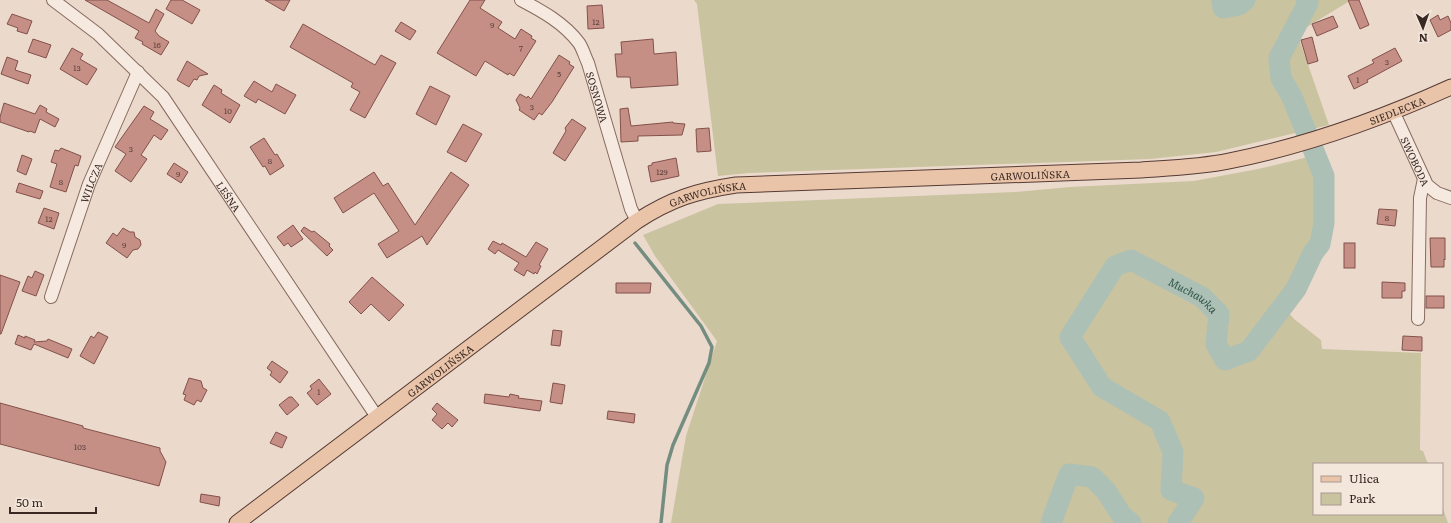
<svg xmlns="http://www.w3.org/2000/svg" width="1451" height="523" viewBox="0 0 1451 523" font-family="Literata,serif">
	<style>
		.green { fill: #c9c3a0 }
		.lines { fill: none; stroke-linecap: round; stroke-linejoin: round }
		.stream { stroke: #738e80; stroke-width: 3.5 }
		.river { stroke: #acc0b5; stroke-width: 21 }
		.building { fill: #c58f86; stroke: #83514a }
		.minor-casing { stroke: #876b61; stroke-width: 14 }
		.major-casing { stroke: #553b35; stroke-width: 17 }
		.minor { stroke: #f6e9df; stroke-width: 12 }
		.major { stroke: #e9c4a9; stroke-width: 15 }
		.labels { text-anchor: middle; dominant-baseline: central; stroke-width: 4; stroke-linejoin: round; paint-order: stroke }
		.number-label { font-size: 8px; fill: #5c423c }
		.street-label { font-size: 10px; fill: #392823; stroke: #f3e6db }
		.water-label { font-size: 11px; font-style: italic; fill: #34574b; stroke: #f3e6db }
	</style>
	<rect width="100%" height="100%" fill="#ebd9cc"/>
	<!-- green -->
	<g class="green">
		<polygon points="694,0 1347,0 1348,2 1297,33 1329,125 1216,152 1150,159 749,173 718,176 697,4"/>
		<polygon points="1309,153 1319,194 1317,230 1294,281 1280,302 1294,319 1321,340 1322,349 1421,353 1420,450 1423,451 1428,464 1314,464 1314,514 1442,514 1442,506 1448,523 671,523 686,436 717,341 655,256 643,235 718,204 1015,192 1070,187 1194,181 1258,169 1304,158"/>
	</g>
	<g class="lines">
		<!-- stream -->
		<polyline class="stream" points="635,243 701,326 712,347 709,363 673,445 667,465 661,523"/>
		<!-- river -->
		<g class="river">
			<polyline points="1222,0 1223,8 1239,5 1245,0"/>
			<polyline points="1051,523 1069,474 1092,477 1106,491 1122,516 1131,523"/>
			<path id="s1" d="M1178 523 1194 498 1171 490 1173 452 1160 421 1102 387 1070 337 1115 266 1131 260 1202 297 1219 314 1216 344 1225 360 1249 351 1296 289 1313 253 1320 244 1324 223V176L1292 97 1281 78 1279 58 1308 3 1306 0"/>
		</g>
	</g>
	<!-- building -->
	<g class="building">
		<polygon points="85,0 107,0 149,23 156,9 164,14 155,31 159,36 169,42 161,55 142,44 143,42 135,38 139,31"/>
		<polygon points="171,0 182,0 200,10 192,24 166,9"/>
		<polygon points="265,0 290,0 284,11"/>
		<polygon points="470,0 485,0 480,8 502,22 498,28 515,39 521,29 532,36 531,38 536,41 514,76 509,73 508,75 485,61 476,76 437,53"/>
		<polygon points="1348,0 1359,0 1369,25 1360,29"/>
		<polygon points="602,5 604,28 588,29 587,6"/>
		<polygon points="12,14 32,21 27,34 17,31 18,28 7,24"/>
		<polygon points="1438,15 1440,20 1448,16 1451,23 1451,30 1438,37 1430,20"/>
		<polygon points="1333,16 1338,27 1317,36 1312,24"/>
		<polygon points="401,22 416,31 410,40 395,31"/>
		<polygon points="303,24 375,65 381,55 396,63 365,118 350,110 360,92 351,87 353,83 290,47"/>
		<polygon points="1312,37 1318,61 1308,64 1301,40"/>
		<polygon points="33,39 51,45 46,58 28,52"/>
		<polygon points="653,39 654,54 676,52 678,85 631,88 630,77 617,77 615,54 622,54 621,42"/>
		<polygon points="72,48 83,54 80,59 97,69 87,85 60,69"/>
		<polygon points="1395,48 1402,61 1367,80 1368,82 1354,89 1348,76 1374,63 1372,60"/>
		<polygon points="559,55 570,62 569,64 574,67 552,102 542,115 539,113 534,120 519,110 520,108 516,100 520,94 527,98 528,96 531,99"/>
		<polygon points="7,57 18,61 15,70 31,75 28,84 1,74"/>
		<polygon points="187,61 208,74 199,76 197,80 194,79 189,87 177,80"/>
		<polygon points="254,81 272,92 276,84 296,95 285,114 258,99 256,103 244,96"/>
		<polygon points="214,85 222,90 221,93 240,105 230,123 202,105"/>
		<polygon points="430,86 450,96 436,125 416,114"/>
		<polygon points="4,103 35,114 40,105 47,109 46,112 59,119 55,127 40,119 35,133 30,131 29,132 0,122 0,117"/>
		<polygon points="144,106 154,112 150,119 168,130 161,140 154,135 141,155 147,159 131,182 115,171 126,154 115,147"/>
		<polygon points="628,108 631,126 673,122 673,123 685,124 682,135 638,136 638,141 621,142 620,109"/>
		<polygon points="572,119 586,128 565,161 553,153 566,131 565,128"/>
		<polygon points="463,124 482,134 466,162 447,152"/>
		<polygon points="709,128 711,151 697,152 696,129"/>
		<polygon points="264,138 275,155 277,154 284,166 270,175 265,166 263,167 250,147"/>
		<polygon points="61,148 81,156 78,166 75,165 66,192 50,187 57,164 51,162 55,150 59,151"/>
		<polygon points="22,155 32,159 26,175 17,171"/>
		<polygon points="676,158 679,176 651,182 648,166 652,165 652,163"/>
		<polygon points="174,163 188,172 181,183 167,174"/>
		<polygon points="374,172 383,186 388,183 415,225 451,172 469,185 427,245 422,236 387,258 378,244 399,231 374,193 343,213 334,198"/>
		<polygon points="19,183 43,191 40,199 16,192"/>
		<polygon points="44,208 59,213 54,229 38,223"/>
		<polygon points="1379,209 1397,210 1395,226 1377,224"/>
		<polygon points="293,225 303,239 291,247 288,243 284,246 277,237"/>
		<polygon points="304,227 312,232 314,231 330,244 329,246 333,250 327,256 301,231"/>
		<polygon points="123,228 130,232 134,232 135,237 140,240 141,245 138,249 133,250 127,258 106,243 113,233 117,236"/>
		<polygon points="1430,238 1445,238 1445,260 1444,259 1444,267 1431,267"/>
		<polygon points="493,241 501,245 502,243 526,257 536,242 548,249 539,265 541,266 537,274 535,272 534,274 527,270 524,276 514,270 519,263 498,250 495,254 488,249"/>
		<rect x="1344" y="243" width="11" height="25"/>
		<polygon points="35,271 44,275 36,296 22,291 28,276 32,278"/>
		<polygon points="0,275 20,282 1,334 0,334"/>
		<polygon points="372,277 404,305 389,321 371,304 361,314 349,302"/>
		<polygon points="1382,282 1405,283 1405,291 1402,291 1402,298 1382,298"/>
		<polygon points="616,283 651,283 650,293 616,293"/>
		<rect x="1426" y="296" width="18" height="12"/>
		<polygon points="553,330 562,331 560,346 551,345"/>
		<polygon points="98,332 108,337 94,364 80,356 91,336 94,338"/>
		<polygon points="18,335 25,338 25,336 35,340 34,342 47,341 48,339 72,349 68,358 34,344 31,350 15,344"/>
		<polygon points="1403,336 1422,337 1422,351 1402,350"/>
		<polygon points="272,361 288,372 280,383 270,375 272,372 267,368"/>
		<polygon points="189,378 201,381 203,388 207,390 201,402 197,400 194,405 184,400 186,395 183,394"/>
		<polygon points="319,379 331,394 317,405 307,393 312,389 310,386"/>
		<polygon points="553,383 565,385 562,404 550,402"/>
		<polygon points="485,394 509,397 510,394 519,396 518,398 542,401 540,411 484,403"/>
		<polygon points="289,397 292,397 299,405 287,415 279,405"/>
		<polygon points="0,403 83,426 83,428 160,448 160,451 166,462 159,486 0,444"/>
		<polygon points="437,403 458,420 452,427 448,423 442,429 432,420 437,414 432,409"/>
		<polygon points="608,411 635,414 634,423 607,419"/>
		<polygon points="276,432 287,437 282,448 270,443"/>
		<polygon points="201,494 220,497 219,506 200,502"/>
	</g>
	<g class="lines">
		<!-- minor casing -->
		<g class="minor-casing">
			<g id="minor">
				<path id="s2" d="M53 0 98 34 163 97 377 417"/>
				<path id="s3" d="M521 0C542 11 564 23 579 43 583 49 585 57 588 63L631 209 637 221"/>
				<path id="s4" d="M1393 111 1427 185 1437 193 1451 198"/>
				<path id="s5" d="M51 297 89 184 138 72"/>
				<polyline points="1418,319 1420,198 1424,179"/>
			</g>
		</g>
		<!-- major casing -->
		<g class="major-casing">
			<g id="major">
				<path id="s6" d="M237 523 637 221C671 199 696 191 736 185L1141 170C1170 168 1200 167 1229 161 1305 146 1380 119 1451 87"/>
			</g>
		</g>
		<!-- minor -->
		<use href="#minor" class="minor"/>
		<!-- major -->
		<use href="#major" class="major"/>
	</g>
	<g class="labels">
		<!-- number labels -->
		<g class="number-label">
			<text x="596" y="21">12</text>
			<text x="492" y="24">9</text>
			<text x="157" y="44">16</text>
			<text x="521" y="47">7</text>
			<text x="1387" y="61">3</text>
			<text x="77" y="67">13</text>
			<text x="559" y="73">5</text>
			<text x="1358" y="79">1</text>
			<text x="532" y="106">3</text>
			<text x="228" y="110">10</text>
			<text x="131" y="148">3</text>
			<text x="270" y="160">8</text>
			<text x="662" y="171">129</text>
			<text x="178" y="173">9</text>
			<text x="61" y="181">8</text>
			<text x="1387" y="217">8</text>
			<text x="49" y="218">12</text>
			<text x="124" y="244">9</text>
			<text x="319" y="391">1</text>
			<text x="80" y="446">103</text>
		</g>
		<!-- street labels -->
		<g class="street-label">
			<text stroke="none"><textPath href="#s3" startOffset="130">SOSNOWA</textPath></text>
			<text stroke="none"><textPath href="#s6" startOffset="1277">SIEDLECKA</textPath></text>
			<text stroke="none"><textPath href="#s4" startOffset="55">SWOBODA</textPath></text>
			<text stroke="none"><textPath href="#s6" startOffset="902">GARWOLIŃSKA</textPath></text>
			<text stroke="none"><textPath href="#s5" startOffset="121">WILCZA</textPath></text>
			<text stroke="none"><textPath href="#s6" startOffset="578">GARWOLIŃSKA</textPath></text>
			<text stroke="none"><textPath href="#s2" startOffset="266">LEŚNA</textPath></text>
			<text stroke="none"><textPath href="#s6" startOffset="254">GARWOLIŃSKA</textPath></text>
		</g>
		<!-- water labels -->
		<g class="water-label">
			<text stroke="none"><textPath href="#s1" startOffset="425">Muchawka</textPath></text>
		</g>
	</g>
	<!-- legend -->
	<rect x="1313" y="463" width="130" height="52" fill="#f3e6db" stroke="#a99a91"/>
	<rect x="1321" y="476" width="20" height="6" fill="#e9c4a9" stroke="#a99a91"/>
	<text x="1349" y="483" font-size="12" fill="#392823">Ulica</text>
	<rect x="1321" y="493" width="20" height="12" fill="#c9c3a0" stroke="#a99a91"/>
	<text x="1349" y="503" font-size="12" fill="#392823">Park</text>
	<!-- north arrow -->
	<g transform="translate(1423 28) rotate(178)" stroke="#f3e6db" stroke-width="3" paint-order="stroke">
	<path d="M0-3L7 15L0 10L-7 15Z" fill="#392823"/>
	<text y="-6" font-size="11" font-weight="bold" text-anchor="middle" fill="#392823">N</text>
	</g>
	<!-- scale -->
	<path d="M10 507v6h86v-6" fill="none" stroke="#392823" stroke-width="2"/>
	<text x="16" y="507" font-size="12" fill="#392823" stroke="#f3e6db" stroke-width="3" paint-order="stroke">50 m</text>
</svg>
